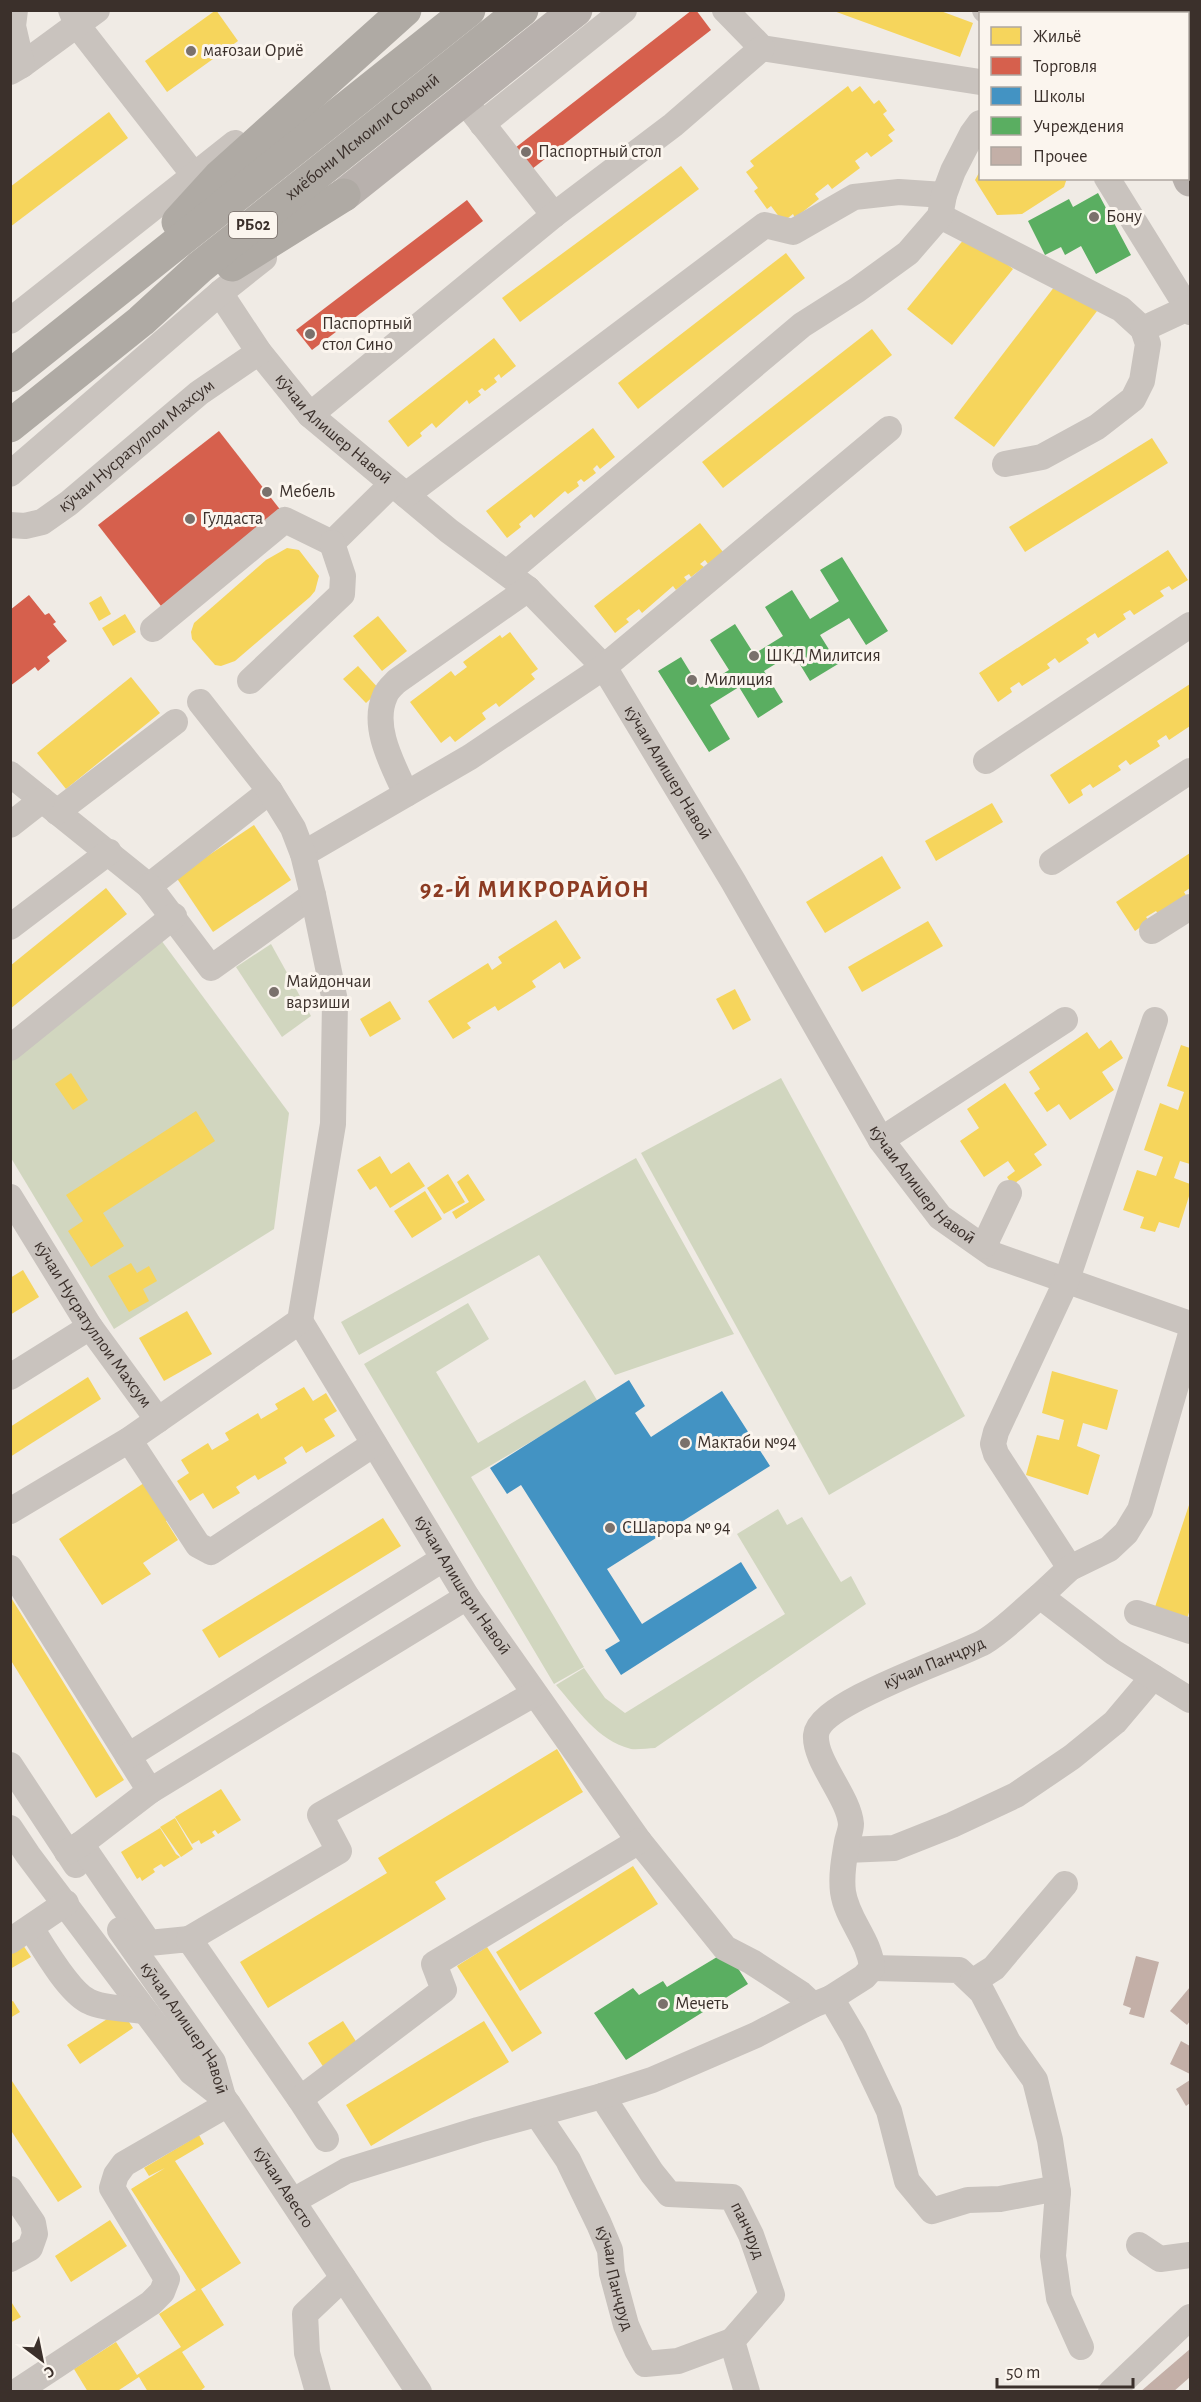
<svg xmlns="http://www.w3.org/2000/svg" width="1201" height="2402" viewBox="0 0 1201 2402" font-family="'Alegreya Sans',sans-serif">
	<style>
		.green { fill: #d1d6bf }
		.homes { fill: #f6d55c }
		.shops { fill: #d6604d }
		.schools { fill: #4393c3 }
		.public { fill: #5aae61 }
		.building { fill: #c3afa7 }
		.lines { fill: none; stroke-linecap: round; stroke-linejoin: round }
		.major-tunnel { stroke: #ccc6c0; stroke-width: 33; stroke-dasharray: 33 16; stroke-linecap: butt }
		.minor { stroke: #c9c3be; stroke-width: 26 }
		.major { stroke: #b8b1ad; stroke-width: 33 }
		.highway { stroke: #afaaa4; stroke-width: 33 }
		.poi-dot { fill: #7a716c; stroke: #fbf5ee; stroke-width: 2 }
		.labels { text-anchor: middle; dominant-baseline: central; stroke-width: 6; stroke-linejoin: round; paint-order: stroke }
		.shield { fill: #fbf5ee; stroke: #756b66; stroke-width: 1.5 }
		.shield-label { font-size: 16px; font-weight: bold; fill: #3b302b }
		.poi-label { font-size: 18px; fill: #3b302b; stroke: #fbf5ee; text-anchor: start }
		.street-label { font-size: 18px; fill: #3b302b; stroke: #fbf5ee }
		.district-label { font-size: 24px; font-weight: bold; letter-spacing: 1.5px; fill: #8c3b22; stroke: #fbf5ee }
	</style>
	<rect width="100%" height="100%" fill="#f0ebe5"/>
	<!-- green -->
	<g class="green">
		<polygon points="161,940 289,1113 274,1229 114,1329 11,1158 11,1056"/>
		<polygon points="271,944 311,1016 282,1037 236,967"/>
		<polygon points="781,1078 965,1416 829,1495 641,1153"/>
		<polygon points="636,1158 734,1334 615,1375 539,1255 359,1355 341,1322"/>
		<polygon points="468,1303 489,1339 436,1372 478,1443 585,1380 598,1402 471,1477 584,1667 554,1684 364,1364"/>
		<path d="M778 1509 787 1525 802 1517 841 1582 851 1576 866 1604 655 1748C648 1748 638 1750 631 1749 597 1740 578 1710 556 1685L584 1668 605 1698 625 1713 785 1614 737 1534Z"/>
	</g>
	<!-- homes -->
	<g class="homes">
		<polygon points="216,10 238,41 167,92 145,61"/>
		<polygon points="831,10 938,10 973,23 960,57"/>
		<polygon points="848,86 852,92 860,86 874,104 879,100 887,111 883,114 895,130 888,135 893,141 871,157 867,152 855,161 860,168 832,189 828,184 815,194 819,199 795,218 793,214 783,222 771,206 767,209 754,191 758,188 746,172 754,166 750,161"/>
		<polygon points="109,112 128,138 10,227 10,187"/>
		<polygon points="681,166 699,189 520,322 502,298"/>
		<polygon points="980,171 980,178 1067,178 1064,187 1022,214 997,215 975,180"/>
		<polygon points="969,233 1013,269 952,345 907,309"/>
		<polygon points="786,253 805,278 638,409 618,383"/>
		<polygon points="1058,282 1097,311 994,447 954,418"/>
		<polygon points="872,329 892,355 723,488 702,462"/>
		<polygon points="494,338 516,366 501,378 499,374 494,378 497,382 485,391 482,388 478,391 481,395 469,404 467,400 436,428 432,423 420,433 422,436 408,447 388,421"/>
		<polygon points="593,428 615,457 600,469 597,465 593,469 596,473 584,482 581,479 577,482 579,486 568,494 565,491 534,518 531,514 519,524 521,527 507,538 486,511"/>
		<polygon points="1152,438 1168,463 1025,552 1009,527"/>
		<polygon points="700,523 723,552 708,564 705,560 700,564 704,567 691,577 689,574 684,577 687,581 676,590 673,586 642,613 639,609 626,619 629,622 615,633 594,606"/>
		<polygon points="287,548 299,550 319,576 315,591 310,597 235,661 221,666 215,665 192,639 191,632 194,623 266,560"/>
		<polygon points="1168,550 1188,580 1172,590 1169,586 1160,591 1164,596 1134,615 1130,610 1123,614 1126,619 1098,638 1095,633 1086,639 1089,643 1059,663 1055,658 1047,664 1050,668 1022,686 1019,682 1010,688 1012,692 998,702 979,673"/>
		<polygon points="101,596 111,614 99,621 89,603"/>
		<polygon points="125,614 136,632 113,646 102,628"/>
		<polygon points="378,616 407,651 382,671 353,636"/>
		<polygon points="510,632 538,669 531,674 535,679 499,707 496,703 482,713 486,719 455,742 450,736 441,743 410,702 451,671 455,676 467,667 463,662 500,635 502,638"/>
		<polygon points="358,666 380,690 366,703 343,679"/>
		<polygon points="131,677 160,713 66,789 37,753"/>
		<polygon points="1190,684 1190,726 1169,740 1166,735 1157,741 1160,746 1130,765 1126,760 1118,766 1121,770 1093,788 1090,784 1081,790 1083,795 1069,804 1050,775"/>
		<polygon points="992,803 1003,822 936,861 925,841"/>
		<polygon points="254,825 291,880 213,932 176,877"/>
		<polygon points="1190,853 1190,888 1184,892 1187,897 1159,915 1156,911 1146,917 1149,921 1135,931 1116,902"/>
		<polygon points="882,856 901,888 825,933 806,902"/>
		<polygon points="106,888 127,914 10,1009 10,966"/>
		<polygon points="556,920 581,958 564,969 560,962 532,981 536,987 498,1011 495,1006 467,1023 471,1028 453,1039 428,1001 488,963 492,970 502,963 498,957"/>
		<polygon points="928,921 943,946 862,992 848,967"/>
		<polygon points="735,989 751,1020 733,1030 716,999"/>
		<polygon points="390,1001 401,1019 370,1037 360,1019"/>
		<polygon points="1087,1032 1099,1049 1111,1040 1123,1058 1102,1072 1114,1090 1070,1120 1059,1104 1047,1112 1034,1093 1040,1089 1029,1072"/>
		<polygon points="1181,1045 1190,1048 1190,1164 1180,1161 1174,1178 1190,1184 1190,1193 1179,1228 1159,1222 1155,1232 1140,1228 1144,1217 1123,1210 1137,1170 1156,1176 1163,1157 1144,1150 1160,1103 1178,1110 1184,1092 1167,1086"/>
		<polygon points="71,1073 88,1100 73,1110 55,1084"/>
		<polygon points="1005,1083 1047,1145 1034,1154 1042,1165 1012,1185 1007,1177 1015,1171 1008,1161 984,1177 960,1141 979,1128 967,1109"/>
		<polygon points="196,1111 215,1141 103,1213 124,1246 91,1267 68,1231 83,1221 66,1195"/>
		<polygon points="380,1156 391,1174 409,1162 425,1186 390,1208 376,1186 370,1190 357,1170"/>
		<polygon points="448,1174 465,1202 444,1214 427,1188"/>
		<polygon points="468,1174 485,1200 456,1219 452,1212 469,1202 457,1182"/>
		<polygon points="425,1191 442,1219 412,1238 394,1211"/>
		<polygon points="131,1263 137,1273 149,1266 157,1281 143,1289 149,1301 129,1312 108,1276"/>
		<polygon points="23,1270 39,1297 10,1315 10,1278"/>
		<polygon points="187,1311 212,1354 164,1381 139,1338"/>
		<polygon points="1052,1371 1118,1390 1107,1430 1083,1423 1077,1446 1100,1455 1088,1495 1026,1475 1037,1435 1059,1440 1064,1420 1042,1413"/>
		<polygon points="88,1377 101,1399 10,1457 10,1427"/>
		<polygon points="304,1387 313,1401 326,1393 337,1411 324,1419 335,1436 306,1453 302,1446 284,1458 287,1463 258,1480 255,1475 236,1487 240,1493 213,1509 203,1493 190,1501 177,1481 189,1473 181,1460 208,1443 212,1450 229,1440 225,1433 258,1413 261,1419 278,1409 275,1404"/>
		<polygon points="144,1483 173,1517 166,1521 178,1540 143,1563 151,1574 102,1605 59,1539"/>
		<polygon points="1190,1502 1190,1609 1187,1619 1154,1610"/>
		<polygon points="383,1518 401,1546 219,1658 202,1630"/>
		<polygon points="10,1596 124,1780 96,1798 10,1659"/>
		<polygon points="557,1749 583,1792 435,1882 446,1899 268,2008 240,1962 387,1873 378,1858"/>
		<polygon points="221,1789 241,1820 218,1834 215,1830 212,1832 215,1836 201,1844 199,1840 192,1844 175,1817"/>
		<polygon points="175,1818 193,1849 181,1857 160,1827"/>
		<polygon points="160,1828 176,1854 180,1857 164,1867 161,1864 153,1869 155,1872 142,1881 140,1877 137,1879 121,1852"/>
		<polygon points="633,1866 658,1904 520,1991 496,1952"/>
		<polygon points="23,1945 31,1957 10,1969 10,1953"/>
		<polygon points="487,1947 542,2033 512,2052 457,1966"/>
		<polygon points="13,2001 20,2012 10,2018 10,2002"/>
		<polygon points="121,2010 133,2028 80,2064 67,2045"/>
		<polygon points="343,2021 359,2046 324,2068 308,2043"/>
		<polygon points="484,2021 509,2062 371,2146 346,2105"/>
		<polygon points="10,2078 82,2187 58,2202 10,2129"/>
		<polygon points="199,2135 204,2144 175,2161 241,2263 201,2289 224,2325 182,2352 205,2387 199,2392 148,2392 139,2377 116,2392 88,2392 74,2369 116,2342 137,2375 181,2347 159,2314 196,2290 131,2189 165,2168 149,2176 144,2168"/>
		<polygon points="110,2220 127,2246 71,2282 55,2256"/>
		<polygon points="10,2300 21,2317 10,2323"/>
	</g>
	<!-- shops -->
	<g class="shops">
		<polygon points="692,10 696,10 711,30 532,169 515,148"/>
		<polygon points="467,200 483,221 312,350 296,330"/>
		<polygon points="219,431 282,512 161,606 98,525"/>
		<polygon points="29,595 45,615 49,613 56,622 53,624 67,641 47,657 50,661 38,671 35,667 10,686 10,610"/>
	</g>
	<!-- schools -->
	<polygon class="schools" points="629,1380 645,1406 635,1413 651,1437 722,1391 770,1466 607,1569 642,1624 741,1562 757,1588 621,1675 605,1650 620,1641 521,1485 507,1494 490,1468"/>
	<!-- public -->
	<g class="public">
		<polygon points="1098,193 1131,255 1096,274 1081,246 1065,255 1061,247 1045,255 1028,221 1069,199 1073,207"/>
		<polygon points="842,557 888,631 866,645 849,618 820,635 838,664 810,681 793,653 764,671 783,702 758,718 739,687 710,705 730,739 709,752 658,671 681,657 700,688 729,670 710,640 735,624 754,654 783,636 765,607 792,590 810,619 839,601 820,570"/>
		<polygon points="727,1951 748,1984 626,2060 594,2013 633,1988 639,1995 663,1981 667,1987"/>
	</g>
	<!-- building -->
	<g class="building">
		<polygon points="1136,1956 1159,1962 1144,2018 1129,2014 1131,2008 1123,2005"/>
		<polygon points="1190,1987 1190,2021 1187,2025 1170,2011"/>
		<polygon points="1181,2041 1190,2046 1190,2074 1170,2064"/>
		<polygon points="1190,2080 1190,2103 1186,2106 1176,2089"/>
		<polygon points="1190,2349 1190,2377 1173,2392 1140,2392"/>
	</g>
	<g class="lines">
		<!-- major-tunnel -->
		<g class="major-tunnel">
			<polyline points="1132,10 1133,14"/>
			<polyline points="1163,10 1165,14"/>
			<polyline points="1188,49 1190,54"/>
			<polyline points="1188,99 1190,104"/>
		</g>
		<!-- minor -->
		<g class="minor">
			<polyline points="71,10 77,25 194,175"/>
			<polyline points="725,10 762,48 980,82"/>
			<polyline points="985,10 993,14"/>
			<polyline points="22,65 97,10"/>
			<polyline points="10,72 22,65 13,26 15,10"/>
			<polyline points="473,112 554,215"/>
			<polyline points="482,124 624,10"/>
			<polyline points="1107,178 1190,312"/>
			<polyline points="940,216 1121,309 1143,329 1148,344 1142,381 1133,399 1097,427 1042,457 1005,464"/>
			<path id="s1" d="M220 293 259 352 310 415 449 531 528 589 604 667 733 881 881 1140 940 1217 994 1255 1190 1324"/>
			<polyline points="10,321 235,143"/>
			<polyline points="1143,329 1188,308"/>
			<polyline points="310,415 554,215 673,125 762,48"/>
			<polyline points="10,474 220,293 264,258"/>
			<polyline points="406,495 765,225 793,232 854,197 899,192 944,195"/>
			<path id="s2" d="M10 525 25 526 42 522 69 503 199 393 259 352"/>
			<polyline points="508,572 802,325 857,290 908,253 940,216 944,195 953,171 972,134 980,123"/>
			<polyline points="153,629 285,520 332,543 392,484"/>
			<polyline points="250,681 342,594 343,576 332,543"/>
			<polyline points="986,761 1190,625"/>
			<polyline points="10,774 149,886 270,791"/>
			<path d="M406 794C393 765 371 727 385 696 387 690 393 685 397 681L528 589"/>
			<polyline points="57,812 175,722"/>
			<polyline points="10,825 42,800"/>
			<polyline points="303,854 470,757 604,667 889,429"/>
			<polyline points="1052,862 1190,771"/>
			<polyline points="149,886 211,968 313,895"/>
			<polyline points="10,927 109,852"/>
			<polyline points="1152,931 1190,907"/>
			<polyline points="10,1048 174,916"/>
			<polyline points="881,1140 1065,1020"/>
			<path id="s3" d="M10 1197 90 1327 158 1420"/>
			<polyline points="984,1246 1009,1193"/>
			<path id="s4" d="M300 1321 467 1597 639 1841 725 1948 752 1962 801 1994 813 2005"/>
			<polyline points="10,1377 90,1327"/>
			<polyline points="129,1440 198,1545 211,1552 374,1444"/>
			<polyline points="10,1511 129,1440 300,1321 333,1124 335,1001 313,895 303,854 293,828 270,791 200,702"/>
			<polyline points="10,1568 150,1791"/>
			<polyline points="1070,1568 996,1454 993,1444 996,1432 1066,1282 1155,1020"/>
			<polyline points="1040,1596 1070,1568 1109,1549 1126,1533 1140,1510 1190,1337"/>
			<polyline points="1137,1613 1190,1631"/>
			<polyline points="128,1756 443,1559"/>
			<polyline points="10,1765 76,1865"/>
			<path id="s5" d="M10 1828 28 1855 191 2072 223 2097 228 2104 419 2392"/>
			<polyline points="81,1844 149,1943 189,1939 300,2099 326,2139"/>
			<polyline points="846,1850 894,1848 952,1825 1016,1795 1072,1757 1115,1722 1153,1677"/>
			<polyline points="67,1852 81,1844 150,1791 467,1597"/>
			<path d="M31 1928C43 1947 68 1991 88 2001 103 2009 126 2008 143 2011"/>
			<path id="s6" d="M120 1930 213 2062 223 2097"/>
			<polyline points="189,1939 339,1851 320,1815 534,1694"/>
			<polyline points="10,1941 66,1903"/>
			<polyline points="872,1968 959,1970 982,1992 1008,2042 1035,2080 1050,2140 1058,2192 1053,2256 1059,2298 1081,2347"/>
			<polyline points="972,1982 994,1968 1065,1884"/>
			<polyline points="831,1998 854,2037 889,2111 907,2181 932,2211 968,2200 1000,2199 1047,2190 1058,2192"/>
			<path id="s7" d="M602 2096 652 2173 669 2194 732 2197 751 2235 772 2295 732 2341 747 2392"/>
			<polyline points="300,2099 444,1990 434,1964 639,1841"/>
			<path id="s8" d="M537 2114 568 2160 599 2224 610 2250 612 2273 626 2325 637 2350 645 2364 678 2361 732 2341"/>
			<polyline points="10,2189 33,2223 35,2234 30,2248 10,2259"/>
			<path id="s9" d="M293 2201 346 2171 478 2130 602 2096 652 2080 756 2035 813 2005 831 1998 864 1977 872 1968C870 1940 847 1920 843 1892 841 1876 844 1859 847 1842 848 1837 851 1830 851 1824 849 1797 814 1761 816 1735 819 1702 953 1659 984 1642 1004 1630 1022 1611 1040 1596L1113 1652 1190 1700"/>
			<polyline points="1139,2245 1160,2259 1190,2255"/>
			<polyline points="16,2392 151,2303 162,2292 167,2279 112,2188 116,2175 124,2164 228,2104"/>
			<polyline points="318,2392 307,2353 305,2314 343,2278"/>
			<polyline points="1111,2392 1190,2317"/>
		</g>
		<!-- major -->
		<g class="major">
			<polyline points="1085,10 1087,14"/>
			<polyline points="1188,175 1190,180"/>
			<polyline points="344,195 576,10"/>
		</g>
		<!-- highway -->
		<g class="highway">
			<polyline points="178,222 220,176 405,10"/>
			<polyline points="232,265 344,195"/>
			<polyline points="10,376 469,10"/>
			<path id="s10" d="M10 426 141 321 200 267 522 10"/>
		</g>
	</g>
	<!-- markers -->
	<g class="poi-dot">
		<circle cx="191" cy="51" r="6"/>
		<circle cx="526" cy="152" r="6"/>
		<circle cx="1094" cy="217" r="6"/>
		<circle cx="310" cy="334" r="6"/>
		<circle cx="267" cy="492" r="6"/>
		<circle cx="190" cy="519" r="6"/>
		<circle cx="754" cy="656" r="6"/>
		<circle cx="692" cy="680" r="6"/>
		<circle cx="274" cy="992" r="6"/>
		<circle cx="685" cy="1443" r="6"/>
		<circle cx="610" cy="1528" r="6"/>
		<circle cx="663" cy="2004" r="6"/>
	</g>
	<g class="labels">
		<!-- shield labels -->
		<rect class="shield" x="229" y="212" width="48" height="26" rx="4.5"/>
		<g class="shield-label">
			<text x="253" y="225">РБ02</text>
		</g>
		<!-- poi labels -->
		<g class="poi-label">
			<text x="203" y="51">мағозаи Ориё</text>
			<text x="538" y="152">Паспортный стол</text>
			<text x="1106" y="217">Бону</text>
			<text x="322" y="324">Паспортный<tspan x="322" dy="21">стол Сино</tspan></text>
			<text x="279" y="492">Мебель</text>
			<text x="202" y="519">Гулдаста</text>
			<text x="766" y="656">ШКД Милитсия</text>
			<text x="704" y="680">Милиция</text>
			<text x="286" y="982">Майдончаи<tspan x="286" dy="21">варзиши</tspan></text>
			<text x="697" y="1443">Мактаби №94</text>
			<text x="622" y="1528">СШарора № 94</text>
			<text x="675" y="2004">Мечеть</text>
		</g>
		<!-- street labels -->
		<g class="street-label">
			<text stroke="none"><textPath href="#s10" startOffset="456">хиёбони Исмоили Сомонӣ</textPath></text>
			<text stroke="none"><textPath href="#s1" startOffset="178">кӯчаи Алишер Навоӣ</textPath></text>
			<text stroke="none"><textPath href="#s2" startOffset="154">кӯчаи Нусратуллои Махсум</textPath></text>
			<text stroke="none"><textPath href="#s1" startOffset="663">кӯчаи Алишер Навоӣ</textPath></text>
			<text stroke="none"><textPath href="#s1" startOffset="1149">кӯчаи Алишер Навоӣ</textPath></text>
			<text stroke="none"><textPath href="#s3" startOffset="152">кӯчаи Нусратуллои Махсум</textPath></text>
			<text stroke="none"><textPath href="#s4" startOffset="310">кӯчаи Алишери Навоӣ</textPath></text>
			<text stroke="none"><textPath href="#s9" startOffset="1017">кӯчаи Панҷруд</textPath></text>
			<text stroke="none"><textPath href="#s6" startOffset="118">кӯчаи Алишер Навоӣ</textPath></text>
			<text stroke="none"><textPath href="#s5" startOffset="453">кӯчаи Авесто</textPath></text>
			<text stroke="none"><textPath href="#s7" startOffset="219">панчруд</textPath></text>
			<text stroke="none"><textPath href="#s8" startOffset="183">кӯчаи Панҷруд</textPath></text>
		</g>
		<!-- district labels -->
		<g class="district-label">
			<text x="535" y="890">92-Й МИКРОРАЙОН</text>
		</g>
	</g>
	<!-- border -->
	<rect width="1201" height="2402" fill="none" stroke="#3b302b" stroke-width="24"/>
	<!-- legend -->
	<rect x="979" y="12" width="210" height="168" fill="#fbf5ee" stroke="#aea6a0" stroke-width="1.5"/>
	<rect x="991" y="27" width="30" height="18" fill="#f6d55c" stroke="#aea6a0" stroke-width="1.5"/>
	<text x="1033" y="42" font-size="18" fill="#3b302b">Жильё</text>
	<rect x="991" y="57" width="30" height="18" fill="#d6604d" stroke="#aea6a0" stroke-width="1.5"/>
	<text x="1033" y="72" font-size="18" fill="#3b302b">Торговля</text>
	<rect x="991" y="87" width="30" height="18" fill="#4393c3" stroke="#aea6a0" stroke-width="1.5"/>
	<text x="1033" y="102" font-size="18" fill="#3b302b">Школы</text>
	<rect x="991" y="117" width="30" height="18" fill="#5aae61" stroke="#aea6a0" stroke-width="1.5"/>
	<text x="1033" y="132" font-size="18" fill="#3b302b">Учреждения</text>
	<rect x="991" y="147" width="30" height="18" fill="#c3afa7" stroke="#aea6a0" stroke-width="1.5"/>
	<text x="1033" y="162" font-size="18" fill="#3b302b">Прочее</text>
	<!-- north arrow -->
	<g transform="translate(42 2360) rotate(148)" stroke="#fbf5ee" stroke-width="4.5" paint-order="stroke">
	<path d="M0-4.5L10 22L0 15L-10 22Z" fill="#3b302b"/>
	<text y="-9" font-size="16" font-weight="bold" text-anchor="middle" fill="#3b302b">С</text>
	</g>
	<!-- scale -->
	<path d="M997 2378v9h136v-9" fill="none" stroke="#3b302b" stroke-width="3"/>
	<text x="1006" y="2378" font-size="18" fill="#3b302b" stroke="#fbf5ee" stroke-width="4.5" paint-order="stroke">50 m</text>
</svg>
